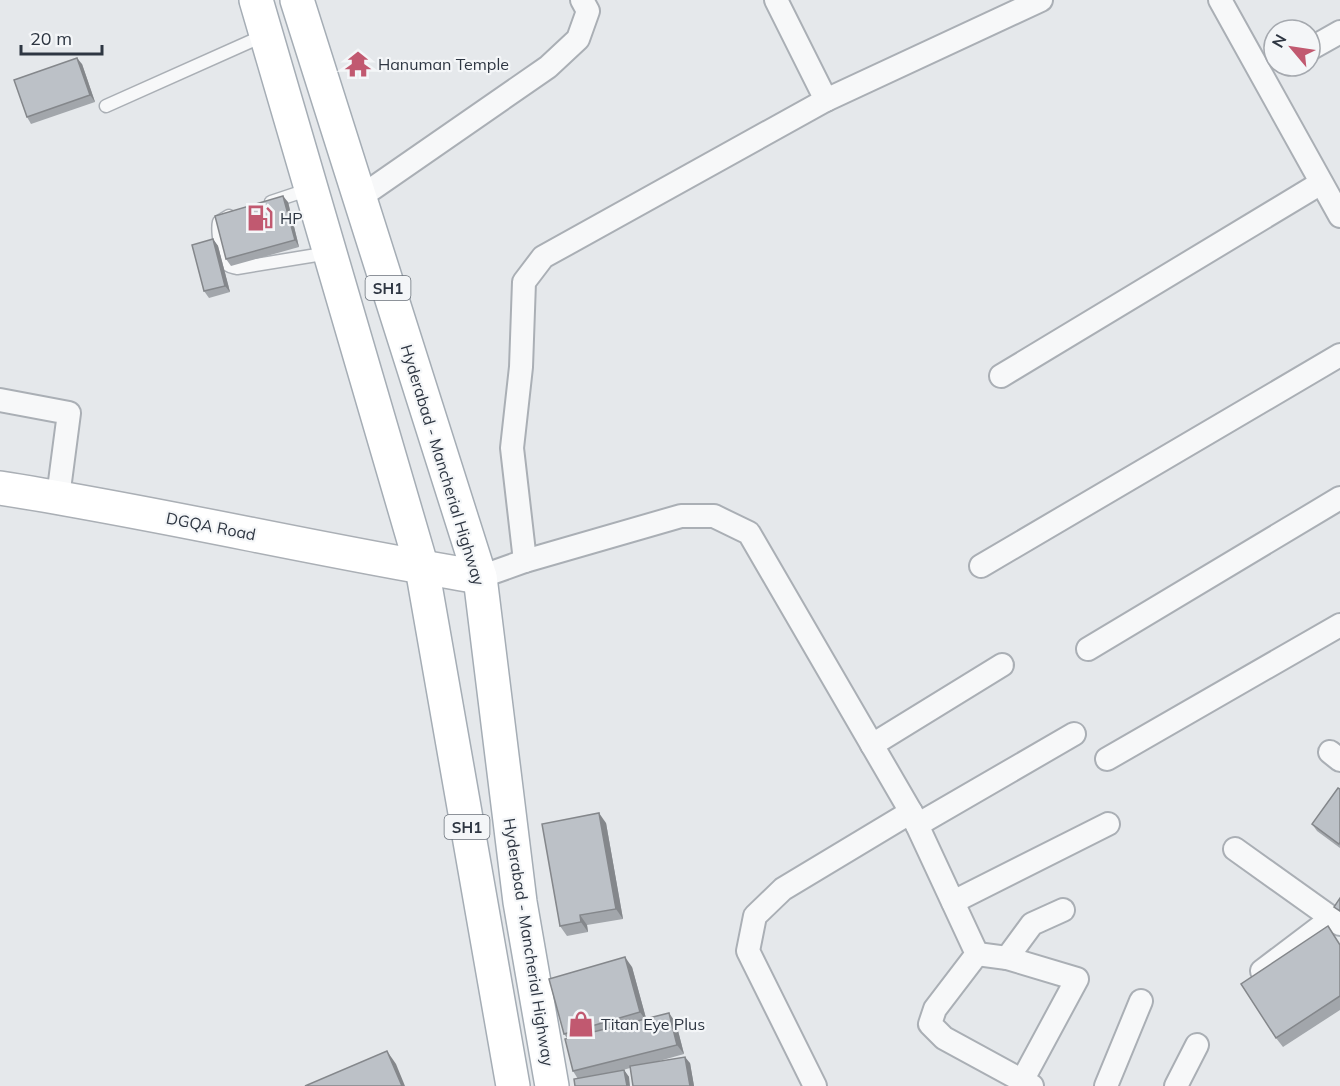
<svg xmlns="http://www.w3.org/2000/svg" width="1340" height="1086" viewBox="0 0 1340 1086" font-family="Mulish,sans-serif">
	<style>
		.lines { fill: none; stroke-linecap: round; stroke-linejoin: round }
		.service-casing { stroke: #aaafb5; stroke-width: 15 }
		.minor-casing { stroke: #aaafb5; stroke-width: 26 }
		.secondary-casing { stroke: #aaafb5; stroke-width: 36 }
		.primary-casing { stroke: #a5adb5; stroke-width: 36 }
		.service { stroke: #f7f8f9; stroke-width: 12 }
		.minor { stroke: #f7f8f9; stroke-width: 22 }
		.secondary { stroke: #fff; stroke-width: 33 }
		.primary { stroke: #fff; stroke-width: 33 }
		.wall { fill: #a2a6ab }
		.shaded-wall { fill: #84878b }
		.building { fill: #bcc1c7; stroke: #84878b; stroke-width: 1.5 }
		.labels { text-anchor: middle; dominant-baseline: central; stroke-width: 4.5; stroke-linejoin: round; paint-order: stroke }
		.shield { fill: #f4f6f8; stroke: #697079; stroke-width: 1.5 }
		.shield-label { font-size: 15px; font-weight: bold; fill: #2e3642 }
		.poi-label { font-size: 16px; fill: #2e3642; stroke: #f4f6f8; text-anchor: start }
		.street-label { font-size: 16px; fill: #2e3642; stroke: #f4f6f8 }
	</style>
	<rect width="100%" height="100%" fill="#e5e8eb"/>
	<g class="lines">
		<!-- service casing -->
		<g class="service-casing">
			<g id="service">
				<polyline points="106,106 265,35"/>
				<polyline points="271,202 310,189"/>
				<path d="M229 216 219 222C217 230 221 259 228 265 231 267 233 267 237 268L329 253"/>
			</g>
		</g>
		<!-- minor casing -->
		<g class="minor-casing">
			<g id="minor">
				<polyline points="776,0 826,100"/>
				<polyline points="1220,0 1340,216"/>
				<polyline points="1310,49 1340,32"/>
				<polyline points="359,198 548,67 578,39 588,11 582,0"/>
				<polyline points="1001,376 1321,183"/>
				<polyline points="0,400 69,413 58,497"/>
				<polyline points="525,561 512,448 521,367 524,282 543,257 826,100 1041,0"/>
				<polyline points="981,566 1340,355"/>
				<polyline points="480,577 525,561 681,516 714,516 749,533 911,812 977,954 935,1009 930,1024 944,1038 1032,1086"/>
				<polyline points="1088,649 1340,498"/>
				<polyline points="872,745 1002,665"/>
				<polyline points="1330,752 1340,760"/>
				<polyline points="1107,759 1340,625"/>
				<polyline points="917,825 1074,734"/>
				<polyline points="1235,849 1340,924"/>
				<polyline points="953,902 1108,824"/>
				<polyline points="977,954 1007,958 1077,979 1022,1081"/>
				<polyline points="1007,958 1032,924 1063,910"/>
				<polyline points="1262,971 1332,918"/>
				<polyline points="815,1086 748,951 755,916 783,889 911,812"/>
				<polyline points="1106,1086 1141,1001"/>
				<polyline points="1176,1086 1197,1045"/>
			</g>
		</g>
		<!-- secondary casing -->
		<g class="secondary-casing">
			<path id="secondary" d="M0 488C161 513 319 551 480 577"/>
		</g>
		<!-- primary casing -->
		<g class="primary-casing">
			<g id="primary">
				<polyline points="256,0 422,568 513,1086"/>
				<polyline points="297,0 480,577 520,902 552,1086"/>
			</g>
		</g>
		<!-- service -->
		<use href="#service" class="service"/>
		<!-- minor -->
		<use href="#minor" class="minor"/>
		<!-- secondary -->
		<use href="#secondary" class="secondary"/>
		<!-- primary -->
		<use href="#primary" class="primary"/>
	</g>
	<!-- wall -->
	<g class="wall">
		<polygon points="82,64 95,102 31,124 27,117"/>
		<polygon points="288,202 299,247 231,266 226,259"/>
		<polygon points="213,239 218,246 230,292 209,298 204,291"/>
		<polygon points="1340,789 1340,848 1317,831 1312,824"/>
		<polygon points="606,823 623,919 587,925 588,932 567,936 560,926"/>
		<polygon points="1340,945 1340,1010 1283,1047 1276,1038"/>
		<polygon points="632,967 646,1018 676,1023 684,1054 652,1063 690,1063 694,1086 633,1086 630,1068 616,1072 624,1070 629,1077 578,1079 573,1071 567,1038 564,1034"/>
	</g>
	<!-- shaded-wall -->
	<g class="shaded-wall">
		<polygon points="77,58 82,64 95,102 90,95"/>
		<polygon points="283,196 288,202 299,247 295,240"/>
		<polygon points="213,239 218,246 230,292 225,286"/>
		<polygon points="599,813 606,823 623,919 616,909"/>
		<polygon points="580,915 587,925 588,932 581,922"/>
		<polygon points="625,957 632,967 647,1022 640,1012"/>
		<polygon points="669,1013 676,1023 684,1054 677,1045"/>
		<polygon points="387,1051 396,1064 405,1086 402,1086"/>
		<polygon points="685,1057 690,1063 694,1086 690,1086"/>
		<polygon points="624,1070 629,1077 630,1086 627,1086"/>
	</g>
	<!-- building -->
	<g class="building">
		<polygon points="77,58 90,95 27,117 14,80"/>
		<polygon points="283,196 295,240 226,259 215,216"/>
		<polygon points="213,239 225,286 204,291 192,245"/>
		<polygon points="1338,788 1340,789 1340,842 1339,844 1312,824"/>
		<polygon points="599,813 616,909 580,915 581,922 560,926 542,824"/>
		<polygon points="1340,898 1340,911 1334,907"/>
		<polygon points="1328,926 1340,945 1340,996 1276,1038 1241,984"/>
		<polygon points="625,957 640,1012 564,1034 549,979"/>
		<polygon points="669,1013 677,1045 573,1071 565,1039"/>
		<polygon points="387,1051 402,1086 305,1086"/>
		<polygon points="685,1057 690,1086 633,1086 630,1066"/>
		<polygon points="624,1070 627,1086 575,1086 574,1079"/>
	</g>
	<!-- icons -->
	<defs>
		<g id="temple-bare" transform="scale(2.07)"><path d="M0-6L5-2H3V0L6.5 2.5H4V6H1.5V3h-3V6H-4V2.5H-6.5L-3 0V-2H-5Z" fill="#c15970" stroke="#f4f6f8" stroke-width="2.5" paint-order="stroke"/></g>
		<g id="fuel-bare" transform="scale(2.07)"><path d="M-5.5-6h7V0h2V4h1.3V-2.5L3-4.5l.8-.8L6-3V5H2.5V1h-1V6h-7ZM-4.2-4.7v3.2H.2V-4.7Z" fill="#c15970" stroke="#f4f6f8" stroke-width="2.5" paint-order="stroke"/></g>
		<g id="shop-bare" transform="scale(2.07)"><path d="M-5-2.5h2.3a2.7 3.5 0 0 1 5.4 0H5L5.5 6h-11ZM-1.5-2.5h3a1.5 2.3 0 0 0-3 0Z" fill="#c15970" stroke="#f4f6f8" stroke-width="2.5" paint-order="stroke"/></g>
	</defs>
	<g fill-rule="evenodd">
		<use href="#temple-bare" x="358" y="64"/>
		<use href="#fuel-bare" x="260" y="218"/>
		<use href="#shop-bare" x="581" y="1024"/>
	</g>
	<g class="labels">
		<!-- shield labels -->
		<g class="shield">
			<rect x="365.5" y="276" width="45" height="24" rx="4.5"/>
			<rect x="444.5" y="815" width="45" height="24" rx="4.5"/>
		</g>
		<g class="shield-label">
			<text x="388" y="288">SH1</text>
			<text x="467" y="827">SH1</text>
		</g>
		<!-- poi labels -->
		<g class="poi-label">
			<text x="378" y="64">Hanuman Temple</text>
			<text x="280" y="218">HP</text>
			<text x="601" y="1024">Titan Eye Plus</text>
		</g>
		<!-- street labels -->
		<g class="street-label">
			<text transform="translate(443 465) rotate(73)">Hyderabad - Mancherial Highway</text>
			<text transform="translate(211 526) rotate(11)">DGQA Road</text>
			<text transform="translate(529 942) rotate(81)">Hyderabad - Mancherial Highway</text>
		</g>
	</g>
	<!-- north arrow -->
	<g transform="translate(1292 48) rotate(299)"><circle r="28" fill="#f4f6f8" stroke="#a5a9af" stroke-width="1.5"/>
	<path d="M0-4.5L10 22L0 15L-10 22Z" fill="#c15970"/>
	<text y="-9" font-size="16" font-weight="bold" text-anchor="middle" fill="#2e3642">N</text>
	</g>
	<!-- scale -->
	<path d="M21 45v9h81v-9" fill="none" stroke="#2e3642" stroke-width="3"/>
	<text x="30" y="45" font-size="18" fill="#2e3642" stroke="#f4f6f8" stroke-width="4.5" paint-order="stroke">20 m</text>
</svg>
